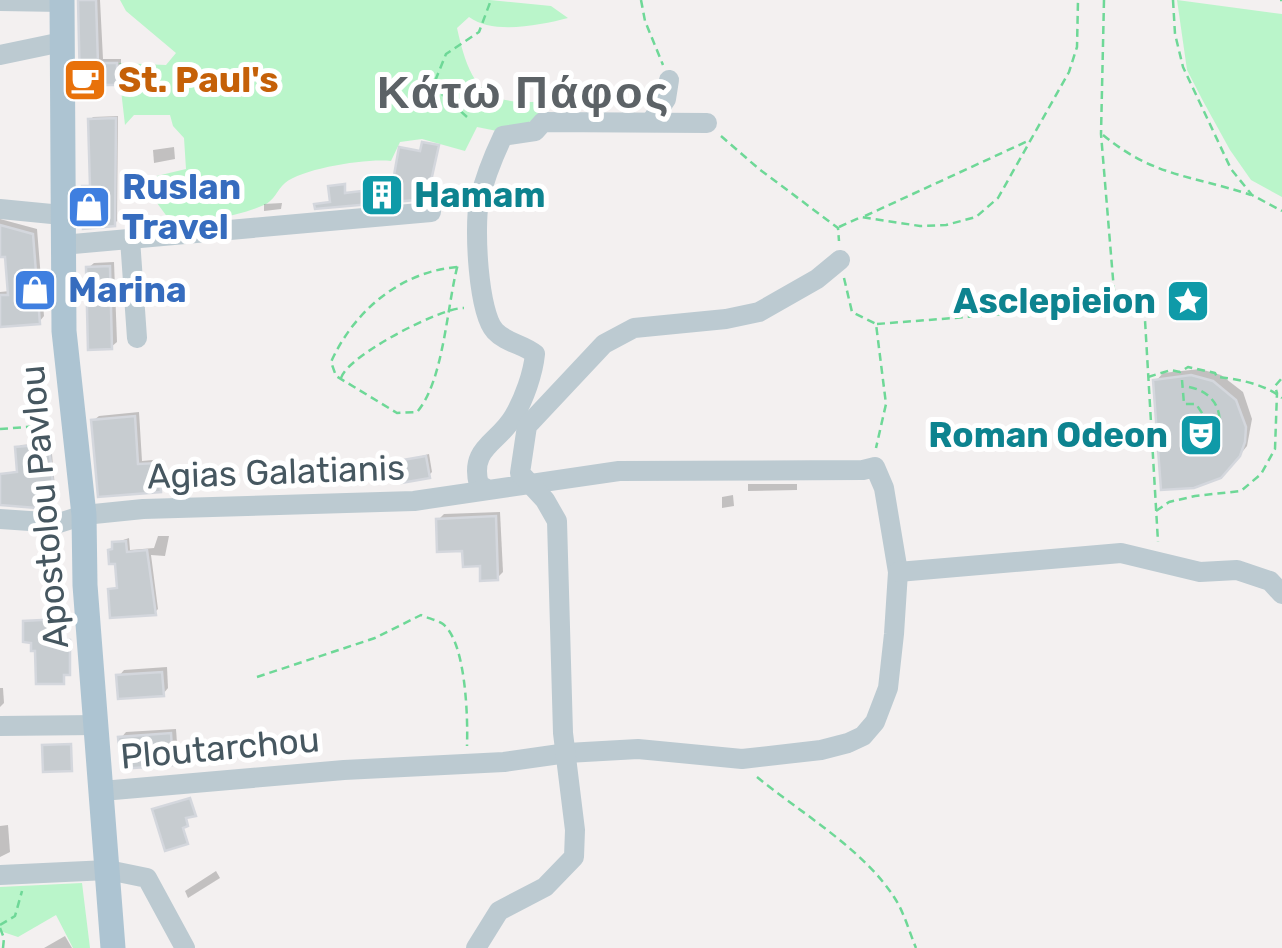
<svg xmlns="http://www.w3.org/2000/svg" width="1282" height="948" viewBox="0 0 1282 948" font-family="Rubik,sans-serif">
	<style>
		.green { fill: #baf5ca }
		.shadow { fill: #0003 }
		.building { fill: #c7ccd0; stroke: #d4d7dd; stroke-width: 2.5 }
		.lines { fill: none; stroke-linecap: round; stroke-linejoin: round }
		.path { stroke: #6ed897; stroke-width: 2.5; stroke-dasharray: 8 5; stroke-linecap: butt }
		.minor { stroke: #bccad1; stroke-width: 20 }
		.major { stroke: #adc4d2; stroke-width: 25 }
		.labels { text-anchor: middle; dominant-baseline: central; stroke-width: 10; stroke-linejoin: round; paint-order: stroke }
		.food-label { font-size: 35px; font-weight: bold; fill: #c56008; stroke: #fff; text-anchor: start }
		.shop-label { font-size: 35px; font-weight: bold; fill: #366cbe; stroke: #fff; text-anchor: start }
		.culture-label { font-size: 35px; font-weight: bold; fill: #0d838f; stroke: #fff; text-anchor: end }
		.street-label { font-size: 35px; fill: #465760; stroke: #fff }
		.district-label { font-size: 45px; font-weight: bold; letter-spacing: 2.5px; fill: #5c6266; stroke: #fff }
	</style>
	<rect width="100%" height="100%" fill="#f3f0f0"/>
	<!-- green -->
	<g class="green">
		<path d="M120 0H490L551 6 568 18C541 25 493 35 469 17L457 28C470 87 484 107 546 101L548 115 502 132 477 127 465 151 422 139 400 142 391 161C368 158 303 168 285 183 277 190 274 201 264 205 234 218 203 221 171 222L140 180 186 169 184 138 173 126 170 115H134L125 125 121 90 145 86 130 70 118 63 166 65 176 53 126 11Z"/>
		<polygon points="1177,0 1282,14 1282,197 1251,180 1230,150 1203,101 1187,70"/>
		<polygon points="82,883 90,948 73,948 56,915 18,937 0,931 0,887"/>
	</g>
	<!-- shadow -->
	<g class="shadow">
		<polygon points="80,0 100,0 103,59 121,59 121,77 116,83 82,83"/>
		<polygon points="118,116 117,221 114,224 85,187 92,184 90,120 93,117"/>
		<polygon points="174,147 175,159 154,163 153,150"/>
		<polygon points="282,203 281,209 264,211 264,204"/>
		<polygon points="0,219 37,229 44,316 39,322 0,324 0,292 10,291 7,255 0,254"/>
		<polygon points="114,262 117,342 111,347 88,268 94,263"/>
		<polygon points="1200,369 1221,375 1243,392 1252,419 1247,446 1229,468 1156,381 1163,373"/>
		<polygon points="139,412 142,461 163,459 165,485 160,490 94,420 99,416"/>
		<polygon points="51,443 56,499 48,506 0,475 20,470 18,448 21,445"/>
		<polygon points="429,454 432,472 429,475 400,462"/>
		<polygon points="748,484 797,484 797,490 748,491"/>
		<polygon points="733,495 734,506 722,508 722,497"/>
		<polygon points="500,512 503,572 497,578 438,520 444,514"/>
		<polygon points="158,536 169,536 165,556 151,555 158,609 155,612 110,590 120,586 114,543 129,538 130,550 154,548"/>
		<polygon points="167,667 168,688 163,694 119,676 124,670"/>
		<polygon points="0,688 3,688 4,703 0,707"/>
		<polygon points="176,729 178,757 172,763 121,738 126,732"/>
		<polygon points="8,825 10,852 0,857 0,826"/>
		<polygon points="216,871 220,878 188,898 185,891"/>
		<polygon points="65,936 72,948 44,948"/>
	</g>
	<!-- building -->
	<g class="building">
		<polygon points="78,0 96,0 98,63 117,63 117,85 80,85"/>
		<polygon points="116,118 115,226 83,229 82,186 90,186 88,119"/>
		<polygon points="422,142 439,145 427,199 315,209 314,204 330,202 328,186 345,184 345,193 370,190 369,184 393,181 399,147 420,151"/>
		<polygon points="0,225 33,234 40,324 0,327 0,295 8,295 5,257 0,257"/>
		<polygon points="110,266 112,349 88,350 86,267"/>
		<polygon points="1191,375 1213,381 1236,400 1246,427 1245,442 1240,456 1221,478 1194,488 1161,490 1153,380"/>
		<polygon points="135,416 138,464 159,463 161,492 98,497 91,420"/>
		<polygon points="49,444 55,504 49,509 0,505 0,474 17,472 15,447"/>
		<polygon points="426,456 430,478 401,483 397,461"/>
		<polygon points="496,516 498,580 480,581 480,566 463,567 462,551 437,552 436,519"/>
		<polygon points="126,541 127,552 147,550 156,615 110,618 108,589 117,588 115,564 109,564 108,550 112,549 112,542"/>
		<polygon points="61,619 61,640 70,640 70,675 64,675 64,684 36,684 35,651 31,651 31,643 23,642 23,621"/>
		<polygon points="162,672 164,696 118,699 116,675"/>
		<polygon points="171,733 173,765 121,769 118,737"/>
		<polygon points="71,744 72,771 43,772 42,745"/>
		<polygon points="190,798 196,816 186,818 188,826 183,828 188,844 165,851 152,809"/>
	</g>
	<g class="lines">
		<!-- path -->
		<g class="path">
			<polyline points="641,0 645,21 663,65"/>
			<polyline points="1104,0 1101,134 1115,303"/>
			<polyline points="1173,0 1175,34 1183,67 1231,169 1252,195 1282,211"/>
			<polyline points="1280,0 1282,0"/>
			<polyline points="467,117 433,86 446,54 479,32 491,0"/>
			<path d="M1103 135C1154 177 1191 175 1251 195"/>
			<polyline points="721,136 759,169 838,228 839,241"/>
			<polyline points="865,216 1030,140"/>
			<polyline points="839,227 861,217 920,226 946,225 976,217 998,198 1069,72 1077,47 1078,0"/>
			<path d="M457 267C400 272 354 311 331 362L336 376 397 413 417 412C444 381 447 304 458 264"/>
			<polyline points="844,278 852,312 876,324 886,404 876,448"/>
			<polyline points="877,324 1144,303 1158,542"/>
			<path d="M1148 377 1171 370 1180 372 1188 367 1215 373 1217 377C1238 379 1265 384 1282 398"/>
			<path d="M341 378C348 355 442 307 464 308"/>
			<polyline points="1182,380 1184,404 1196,404 1204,416 1199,429 1186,431 1189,455"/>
			<path d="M1189 387C1216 392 1227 416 1214 440L1195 451"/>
			<polyline points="1205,421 1220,426"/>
			<polyline points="0,429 52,425"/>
			<polyline points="1200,431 1211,443"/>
			<polyline points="1156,511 1169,502 1195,496 1241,491 1261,474 1275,449 1277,393 1275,386 1282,378"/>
			<path d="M257 677 375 638 421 615C427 618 437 620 443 624 466 642 468 718 467 746"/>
			<path d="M757 777C801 813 863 849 894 897 904 912 909 931 916 948"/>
			<polyline points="0,925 15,916 22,891"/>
			<polyline points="0,928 4,938 3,948"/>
		</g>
		<!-- minor -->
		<g class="minor">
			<polyline points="0,1 62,2"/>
			<polyline points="0,55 62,42"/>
			<polyline points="651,122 666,99 669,80"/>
			<polyline points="0,209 62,215"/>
			<polyline points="130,239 137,338"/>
			<polyline points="62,245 431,212"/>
			<path d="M485 488 479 485C469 447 498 444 514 416 524 399 533 374 535 354 523 344 506 343 495 331 478 313 474 227 479 202 484 180 493 157 503 136L535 131 543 122 707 123"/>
			<polyline points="0,519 59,523 84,515 143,509 414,501 619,471 863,470 875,467 884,488 898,572 894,634 888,688 875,722 863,736 848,743 821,750 742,759 638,749 567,753 504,762 344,770 102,791"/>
			<polyline points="898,572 1121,553 1200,572 1237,570 1270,581 1282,594"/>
			<polyline points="0,726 97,725"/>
			<polyline points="0,875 108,870 147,878 185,948"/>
			<polyline points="476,948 499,911 545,887 574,857 575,830 563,733 557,521 545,500 520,473 527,426 604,344 634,328 726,319 759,312 817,279 840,260"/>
		</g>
		<!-- major -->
		<polyline class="major" points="62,0 64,331 84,515 85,585 113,948"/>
	</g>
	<!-- icons -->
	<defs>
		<g id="cafe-square" transform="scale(2.25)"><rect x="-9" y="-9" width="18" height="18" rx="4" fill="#e8710a" stroke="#fff"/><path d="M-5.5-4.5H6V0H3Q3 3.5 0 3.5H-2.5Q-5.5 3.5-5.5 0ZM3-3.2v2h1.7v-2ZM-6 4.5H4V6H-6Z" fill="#fff"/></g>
		<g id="building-square" transform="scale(2.25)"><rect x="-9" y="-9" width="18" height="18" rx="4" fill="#0f9aa8" stroke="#fff"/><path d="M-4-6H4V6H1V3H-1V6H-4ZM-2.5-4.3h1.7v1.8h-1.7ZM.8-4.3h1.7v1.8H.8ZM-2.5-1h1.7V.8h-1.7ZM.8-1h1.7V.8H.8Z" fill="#fff"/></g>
		<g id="shop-square" transform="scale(2.25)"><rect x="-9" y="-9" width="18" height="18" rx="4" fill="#3f7fe0" stroke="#fff"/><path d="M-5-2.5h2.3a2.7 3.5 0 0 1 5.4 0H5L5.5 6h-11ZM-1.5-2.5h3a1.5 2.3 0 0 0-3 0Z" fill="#fff"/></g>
		<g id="sight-square" transform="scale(2.25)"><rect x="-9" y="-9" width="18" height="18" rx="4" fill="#0f9aa8" stroke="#fff"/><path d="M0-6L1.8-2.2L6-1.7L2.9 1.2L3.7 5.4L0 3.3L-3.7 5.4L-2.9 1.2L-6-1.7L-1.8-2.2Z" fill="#fff"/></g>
		<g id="theatre-square" transform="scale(2.25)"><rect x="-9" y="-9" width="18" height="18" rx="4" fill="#0f9aa8" stroke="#fff"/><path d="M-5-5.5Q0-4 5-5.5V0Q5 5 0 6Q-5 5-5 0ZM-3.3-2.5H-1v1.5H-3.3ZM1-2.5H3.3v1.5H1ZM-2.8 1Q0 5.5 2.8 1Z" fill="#fff"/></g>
	</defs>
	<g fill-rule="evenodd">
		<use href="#cafe-square" x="85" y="80"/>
		<use href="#building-square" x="382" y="195"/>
		<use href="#shop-square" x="89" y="207"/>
		<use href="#shop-square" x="35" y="290"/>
		<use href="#sight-square" x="1188" y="301"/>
		<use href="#theatre-square" x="1201" y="435"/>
	</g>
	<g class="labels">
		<!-- food labels -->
		<g class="food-label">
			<text x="118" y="80">St. Paul's</text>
		</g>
		<!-- shop labels -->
		<g class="shop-label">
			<text x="122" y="187">Ruslan<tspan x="122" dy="40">Travel</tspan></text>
			<text x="68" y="290">Marina</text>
		</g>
		<!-- culture labels -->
		<g class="culture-label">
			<text x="414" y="195" text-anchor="start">Hamam</text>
			<text x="1156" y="301">Asclepieion</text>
			<text x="1168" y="435">Roman Odeon</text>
		</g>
		<!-- street labels -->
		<g class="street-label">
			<text transform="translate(276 472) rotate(-2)">Agias Galatianis</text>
			<text transform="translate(44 507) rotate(-95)">Apostolou Pavlou</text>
			<text transform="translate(220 748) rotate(-5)">Ploutarchou</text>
		</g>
		<!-- district labels -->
		<g class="district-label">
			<text x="524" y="92">Κάτω Πάφος</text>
		</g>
	</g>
</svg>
